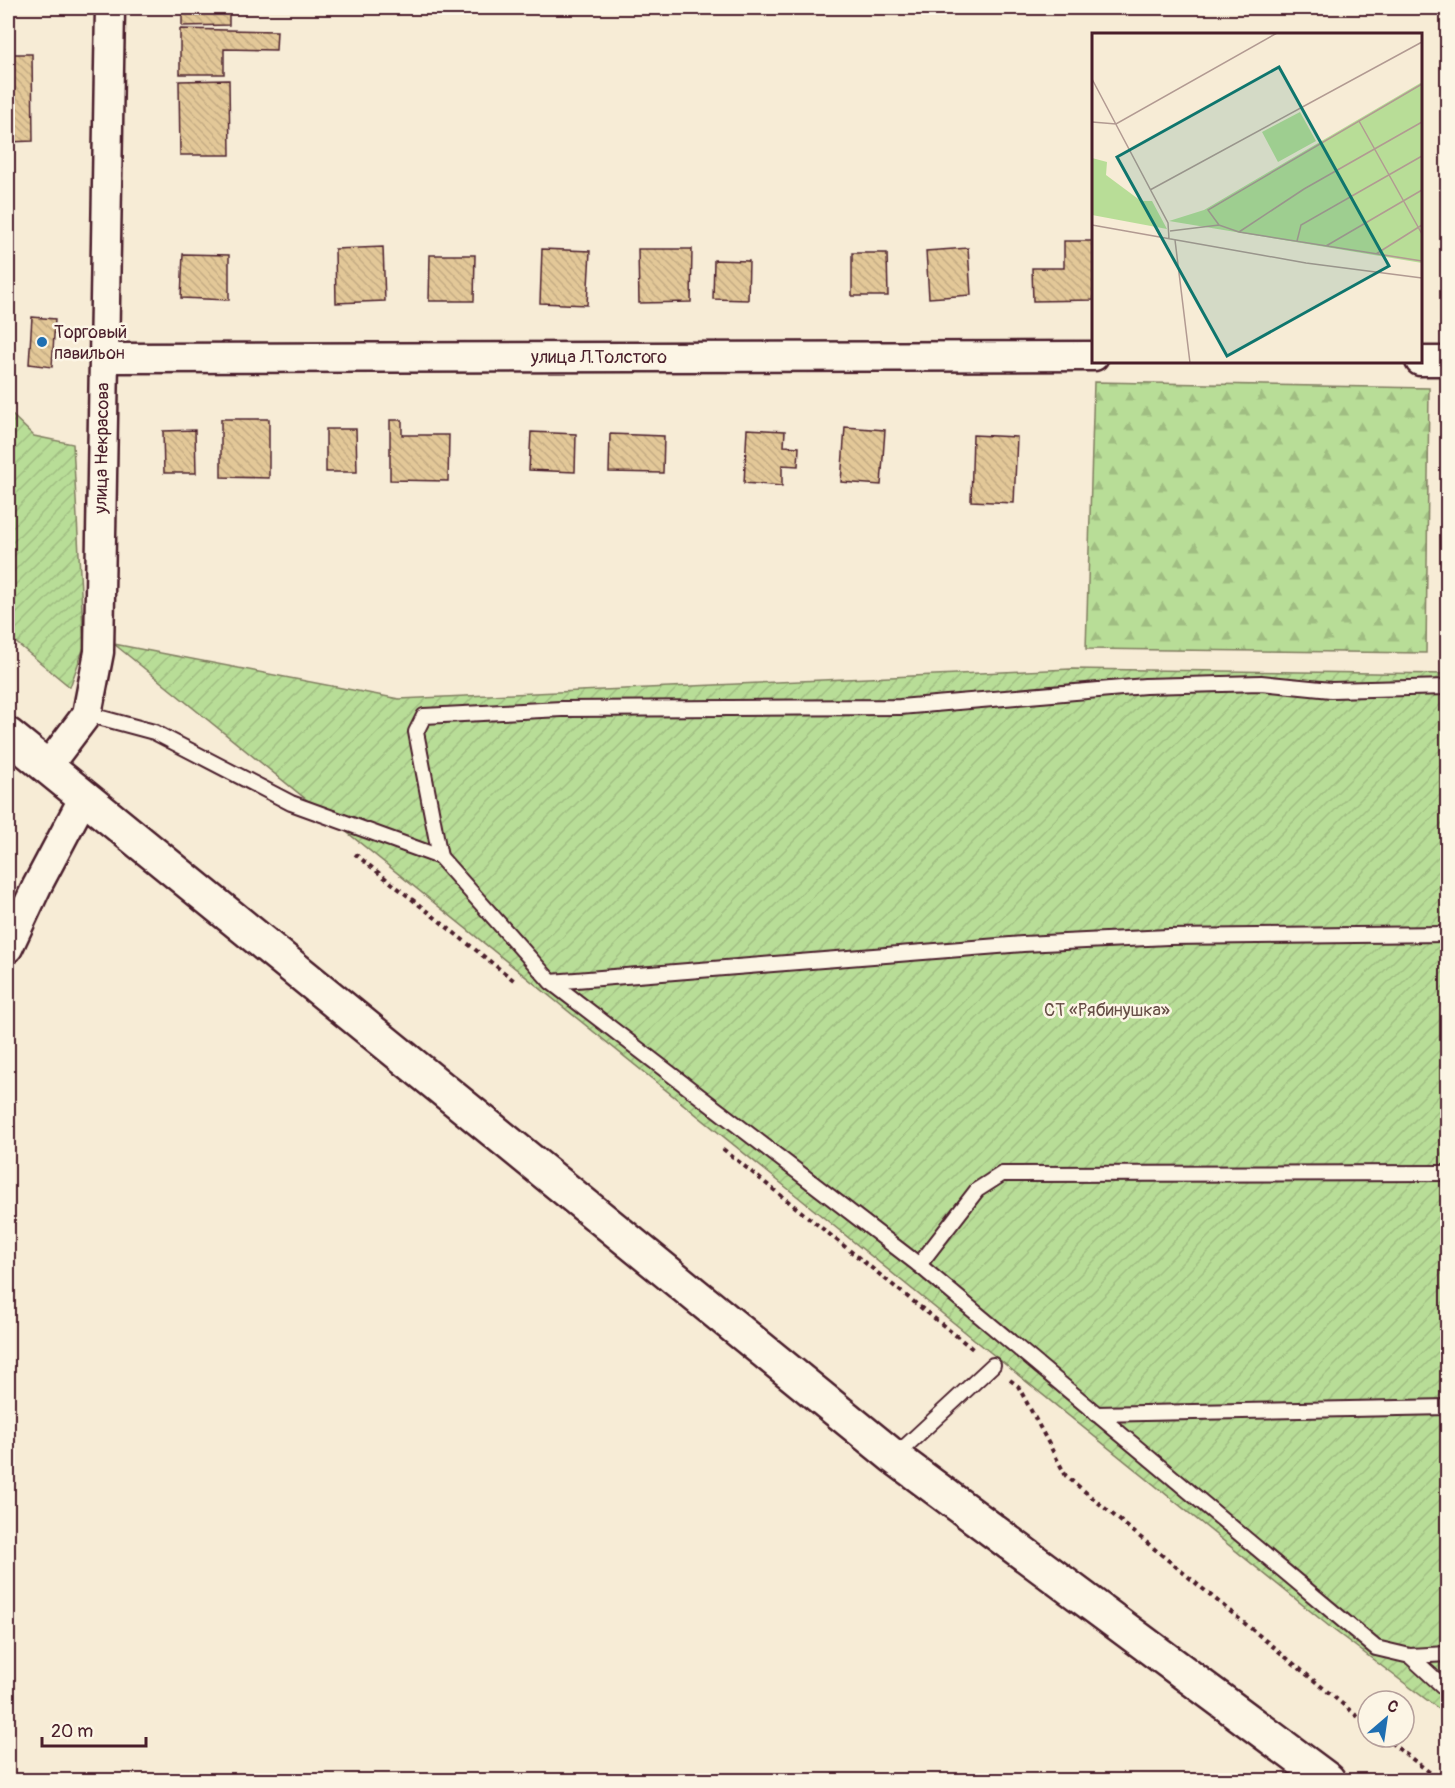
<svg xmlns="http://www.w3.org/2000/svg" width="1455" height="1788" viewBox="0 0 1455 1788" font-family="Pangolin,sans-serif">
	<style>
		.forest { fill: url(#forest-firs); stroke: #817e61; stroke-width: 1.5 }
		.garden { fill: url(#garden-furrows); stroke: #817e61; stroke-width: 1.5 }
		.building { fill: url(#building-back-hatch); stroke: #4a1f2b; stroke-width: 1.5 }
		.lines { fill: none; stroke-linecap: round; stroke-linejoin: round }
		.lane-casing { stroke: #4a1f2b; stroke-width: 18 }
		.street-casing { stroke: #4a1f2b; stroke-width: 33 }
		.primary-casing { stroke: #4a1f2b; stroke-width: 38 }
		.path { stroke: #4a1f2b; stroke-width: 4; stroke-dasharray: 4.5 4.5; stroke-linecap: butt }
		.lane { stroke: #fcf5e5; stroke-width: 14 }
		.street { stroke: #fcf5e5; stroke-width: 28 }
		.primary { stroke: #fcf5e5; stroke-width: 33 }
		.poi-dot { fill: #1f6fb2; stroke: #fcf5e5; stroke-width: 2 }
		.labels { text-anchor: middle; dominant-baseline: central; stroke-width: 5; stroke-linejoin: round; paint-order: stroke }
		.poi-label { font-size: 18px; fill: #4a1f2b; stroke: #fcf5e5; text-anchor: start }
		.street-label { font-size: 18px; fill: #4a1f2b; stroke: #fcf5e5 }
		.park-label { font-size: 18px; fill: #664e46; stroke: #fcf5e5 }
		.inset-road { fill: none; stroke: #b29a92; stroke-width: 1.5 }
		.view { fill: #0f766e; fill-opacity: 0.15; stroke: #0f766e; stroke-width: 3 }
		.inset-edge { fill: none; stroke: #4a1f2b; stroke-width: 3 }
	</style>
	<defs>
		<pattern id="forest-firs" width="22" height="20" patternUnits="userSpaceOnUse" patternTransform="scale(1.5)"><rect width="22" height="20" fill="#b8dd97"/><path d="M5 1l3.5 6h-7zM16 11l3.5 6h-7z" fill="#a0bd82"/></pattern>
		<pattern id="garden-furrows" width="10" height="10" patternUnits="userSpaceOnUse" patternTransform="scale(1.5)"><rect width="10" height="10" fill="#b8dd97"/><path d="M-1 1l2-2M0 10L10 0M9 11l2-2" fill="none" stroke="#a0bd82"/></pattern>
		<pattern id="building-back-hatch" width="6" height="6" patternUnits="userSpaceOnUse" patternTransform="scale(1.5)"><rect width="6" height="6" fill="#e3c898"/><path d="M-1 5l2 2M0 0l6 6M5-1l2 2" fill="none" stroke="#c4ab83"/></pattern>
	</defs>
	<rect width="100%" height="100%" fill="#f7ecd6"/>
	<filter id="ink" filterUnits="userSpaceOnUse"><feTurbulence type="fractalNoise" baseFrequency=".0167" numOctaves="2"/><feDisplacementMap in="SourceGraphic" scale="12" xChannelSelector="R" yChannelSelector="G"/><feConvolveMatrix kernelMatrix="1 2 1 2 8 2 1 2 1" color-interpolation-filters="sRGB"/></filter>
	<g filter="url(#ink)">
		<!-- forest -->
		<polygon class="forest" points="1094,382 1429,388 1426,653 1086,649"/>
		<!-- garden -->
		<g class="garden">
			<polygon points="8,411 34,436 73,444 84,647 70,687 8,636"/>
			<polygon points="114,644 399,699 1071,669 1447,674 1447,1715 1335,1631"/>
		</g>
		<!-- building -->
		<g class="building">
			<polygon points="182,8 229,8 229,25 182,26"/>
			<polygon points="180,29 277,31 276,50 224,49 224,74 180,74"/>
			<polygon points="8,54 32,54 33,141 8,142"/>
			<polygon points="229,80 230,155 180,155 179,81"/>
			<polygon points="1064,241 1094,241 1094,300 1033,301 1032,268 1064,268"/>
			<polygon points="383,247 385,301 336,303 335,249"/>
			<polygon points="968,248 971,295 929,298 926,251"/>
			<polygon points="542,249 590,251 587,305 540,303"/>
			<polygon points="638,249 692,249 691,302 639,303"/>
			<polygon points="852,253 887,253 888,296 852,296"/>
			<polygon points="183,254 229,255 229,300 181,298"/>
			<polygon points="430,255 475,255 474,301 429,301"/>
			<polygon points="714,260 749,261 748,300 713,299"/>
			<polygon points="32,317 55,319 52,367 29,364"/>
			<polygon points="221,419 269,419 269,478 221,477"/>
			<polygon points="390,420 402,420 402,435 449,435 448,481 390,480"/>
			<polygon points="845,427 885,430 881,485 841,482"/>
			<polygon points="326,429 356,429 357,472 326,472"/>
			<polygon points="747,429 785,431 784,446 799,447 798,466 782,465 782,486 744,483"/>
			<polygon points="195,430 196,473 164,473 163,431"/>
			<polygon points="531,432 576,434 575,472 529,470"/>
			<polygon points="610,434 664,436 663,473 609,472"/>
			<polygon points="973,435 1017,437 1014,503 971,501"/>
		</g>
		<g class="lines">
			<!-- lane casing -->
			<g class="lane-casing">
				<g id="lane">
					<polyline points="87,714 154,732 291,803 440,857 551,982 919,1265 1376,1648 1410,1656 1448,1691"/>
					<polyline points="440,857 416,732 424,716 562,709 900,707 1145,686 1261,683 1331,690 1448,687"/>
					<polyline points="551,982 1023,944 1168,937 1448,934"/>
					<polyline points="919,1265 977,1190 1002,1174 1448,1173"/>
					<polyline points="1096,1414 1448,1407"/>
					<polyline points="894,1457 993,1365"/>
					<polyline points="1410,1656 1448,1654"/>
				</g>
			</g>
			<!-- street casing -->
			<g class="street-casing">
				<g id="street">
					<polyline points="104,358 1094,356"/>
					<polyline points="1420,361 1448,361"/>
					<polyline points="47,767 87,714 99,652 110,8"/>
					<polyline points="8,948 37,886 84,797"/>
				</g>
			</g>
			<!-- primary casing -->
			<g class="primary-casing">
				<polyline id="primary" points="8,735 894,1457 1328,1780"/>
			</g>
			<!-- path -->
			<g class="path">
				<polyline points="355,854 516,982"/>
				<polyline points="723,1149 974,1350"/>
				<polyline points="1010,1380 1018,1386 1066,1476 1368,1725"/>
				<polyline points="1383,1737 1440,1780"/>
			</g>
			<!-- lane -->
			<use href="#lane" class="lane"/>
			<!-- street -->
			<use href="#street" class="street"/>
			<!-- primary -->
			<use href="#primary" class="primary"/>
		</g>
	</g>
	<!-- markers -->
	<circle class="poi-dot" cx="42" cy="342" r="6"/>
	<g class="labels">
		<!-- poi labels -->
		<g class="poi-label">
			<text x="54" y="332">Торговый<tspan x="54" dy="21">павильон</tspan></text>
		</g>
		<!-- street labels -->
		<g class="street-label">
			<text x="599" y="357">улица Л.Толстого</text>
			<text transform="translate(102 448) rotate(-89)">улица Некрасова</text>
		</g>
		<!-- park labels -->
		<g class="park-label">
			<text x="1107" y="1010">СТ «Рябинушка»</text>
		</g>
	</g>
	<!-- overview -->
	<g transform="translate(1092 33)">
		<rect width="330" height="330" fill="#f7ecd6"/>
		<path d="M208 79 224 108 186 129 170 99Z" fill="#b8dd97"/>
		<path d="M330 49V230L77 188 112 177ZM0 125 15 129 14 142 49 168H60L75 196 0 182Z" fill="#b8dd97"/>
		<path class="inset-road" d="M0 46 76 190 77 206M267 88 330 201M0 89 24 91 185 0M58 157 330 9M0 192 214 230 330 245M127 192 116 177 330 51M78 198 127 192 147 199 330 228M147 199 212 156 330 89M83 207 98 330M205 208 209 192 330 123M234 213 330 157M284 221 330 192"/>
		<path class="view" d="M187 34 297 233 135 323 25 124Z"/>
		<rect width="330" height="330" class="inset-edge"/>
	</g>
	<!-- margin -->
	<rect width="1455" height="1788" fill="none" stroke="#fcf5e5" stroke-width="30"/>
	<rect x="15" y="15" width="1425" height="1758" fill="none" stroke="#4a1f2b" stroke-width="2" filter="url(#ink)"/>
	<!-- north arrow -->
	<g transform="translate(1386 1719) rotate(29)"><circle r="28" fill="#fcf5e5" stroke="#b59f9b" stroke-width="1.5"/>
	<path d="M0-4.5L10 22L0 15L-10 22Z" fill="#1f6fb2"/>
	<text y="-9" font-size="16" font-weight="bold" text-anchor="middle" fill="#4a1f2b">С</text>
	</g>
	<!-- scale -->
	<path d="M42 1737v9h104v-9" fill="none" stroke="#4a1f2b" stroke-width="3"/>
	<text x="51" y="1737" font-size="18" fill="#4a1f2b" stroke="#fcf5e5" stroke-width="4.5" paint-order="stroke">20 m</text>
</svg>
